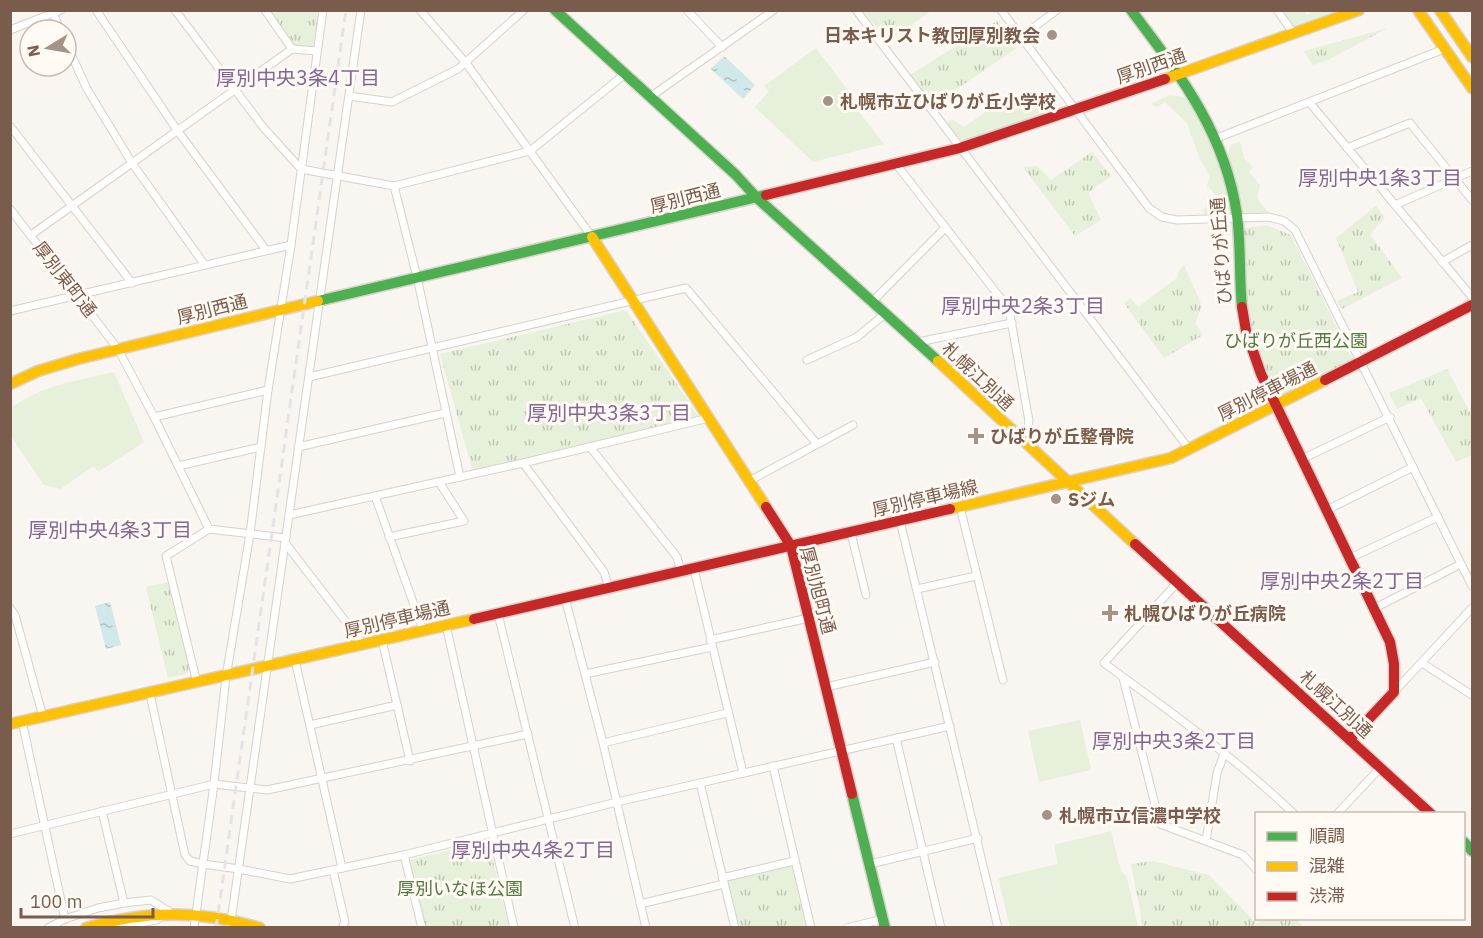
<svg xmlns="http://www.w3.org/2000/svg" width="1483" height="938" viewBox="0 0 1483 938" font-family="'IBM Plex Sans','Noto Sans JP',sans-serif">
	<style>
		.green { fill: #e7f0db }
		.park { fill: url(#park-tufts) }
		.water { fill: url(#water-ripples) }
		.lines { fill: none; stroke-linecap: round; stroke-linejoin: round }
		.street-casing { stroke: #d7d1cb; stroke-width: 9 }
		.fast-casing { stroke: #d9d2cb; stroke-width: 13 }
		.slow-casing { stroke: #d9d2cb; stroke-width: 13 }
		.jam-casing { stroke: #d9d2cb; stroke-width: 13 }
		.street { stroke: #fefefd; stroke-width: 7 }
		.fast { stroke: #4caf50; stroke-width: 10 }
		.slow { stroke: #ffc107; stroke-width: 10 }
		.jam { stroke: #c62828; stroke-width: 10 }
		.rail { stroke: #e6e3e7; stroke-width: 3; stroke-dasharray: 9 6; stroke-linecap: butt }
		.poi-dot { fill: #a69286; stroke: #fffaf3; stroke-width: 2 }
		.labels { text-anchor: middle; dominant-baseline: central; stroke-width: 6; stroke-linejoin: round; paint-order: stroke }
		.poi-label { font-size: 18px; font-weight: bold; fill: #7a5c4d; stroke: #fffaf3; text-anchor: start }
		.street-label { font-size: 18px; fill: #7a5c4d; stroke: #fffaf3 }
		.park-label { font-size: 18px; fill: #537a41; stroke: #fffaf3 }
		.neighbourhood-label { font-size: 20px; fill: #846695; stroke: #fffaf3 }
	</style>
	<defs>
		<pattern id="park-tufts" width="24" height="20" patternUnits="userSpaceOnUse" patternTransform="scale(1.5)"><rect width="24" height="20" fill="#e7f0db"/><path d="M3 7l-1-3M5 7V3M7 7l1-3M15 17l-1-3M17 17v-4M19 17l1-3" fill="none" stroke="#c0c6b4"/></pattern>
		<pattern id="water-ripples" width="26" height="14" patternUnits="userSpaceOnUse" patternTransform="scale(1.5)"><rect width="26" height="14" fill="#d0e8ea"/><path d="M2 4q2-2 4 0t4 0M15 11q2-2 4 0t4 0" fill="none" stroke="#aebfc0"/></pattern>
	</defs>
	<rect width="100%" height="100%" fill="#f9f5f0"/>
	<!-- green -->
	<g class="green">
		<polygon points="1281,11 1304,11 1307,15 1314,11 1347,11 1295,30"/>
		<polygon points="816,48 863,110 860,113 884,144 813,162 755,107 769,91 764,86"/>
		<polygon points="998,93 1004,100 1014,94 1030,104 1044,97 1052,98 1055,104 1048,114 966,140 956,139 943,126 952,119 964,127 997,104 999,100 997,94"/>
		<polygon points="1170,95 1187,98 1204,121 1222,161 1232,205 1223,218 1204,215 1203,210 1218,198 1207,185 1210,177 1199,157 1187,123 1165,102 1157,107 1151,104"/>
		<polygon points="1240,142 1244,158 1253,167 1249,172 1260,185 1257,198 1270,215 1240,216 1226,160 1231,145"/>
		<path d="M114 372 144 442 98 472 94 466 60 489 44 485 11 436V408C40 386 79 380 114 372Z"/>
		<polygon points="1080,720 1091,770 1039,782 1028,731"/>
		<polygon points="1111,831 1121,871 1127,877 1138,927 1010,927 998,878 1058,864 1054,845"/>
	</g>
	<!-- park -->
	<g class="park">
		<polygon points="268,11 319,11 314,48 295,46"/>
		<polygon points="863,11 931,11 888,42"/>
		<polygon points="997,21 1017,48 932,106 908,76"/>
		<polygon points="1388,28 1326,61 1313,65 1304,51"/>
		<polygon points="1092,152 1111,176 1088,193 1101,220 1075,236 1023,167 1037,166 1051,180"/>
		<polygon points="1376,206 1385,218 1370,234 1402,278 1342,309 1337,301 1358,292 1336,238"/>
		<polygon points="1266,225 1291,235 1353,360 1279,398 1263,371 1245,314 1241,229"/>
		<polygon points="1184,265 1202,306 1195,323 1203,335 1164,358 1124,303 1130,298 1138,307 1177,278 1178,273"/>
		<polygon points="626,310 699,417 473,472 440,354"/>
		<polygon points="1447,369 1472,416 1472,455 1456,462 1421,398 1397,409 1389,393"/>
		<polygon points="169,582 189,668 186,674 168,678 146,587"/>
		<polygon points="488,841 509,927 426,927 409,860"/>
		<polygon points="1153,861 1209,875 1257,924 1262,919 1296,919 1303,927 1143,927 1131,864"/>
		<polygon points="792,865 808,927 737,927 725,880"/>
	</g>
	<!-- water -->
	<g class="water">
		<polygon points="724,56 755,85 743,99 711,69"/>
		<polygon points="110,602 121,645 106,649 95,606"/>
	</g>
	<g class="lines">
		<!-- street casing -->
		<g class="street-casing">
			<g id="street">
				<polyline points="52,10 60,30"/>
				<polyline points="96,10 177,130 266,250"/>
				<polyline points="175,10 263,127 301,169 394,186 530,151 625,74"/>
				<polyline points="265,10 292,49"/>
				<polyline points="420,10 466,63 592,237"/>
				<polyline points="687,10 722,47"/>
				<polyline points="856,10 1189,449"/>
				<polyline points="1001,10 1149,208 1162,217 1177,220 1269,217 1284,221 1295,230 1472,586"/>
				<polyline points="1277,10 1294,34"/>
				<polyline points="10,30 61,10"/>
				<polyline points="1021,37 1057,10"/>
				<polyline points="66,43 87,89 132,163 204,264"/>
				<polyline points="349,96 392,102 458,69 524,10"/>
				<polyline points="650,97 774,10"/>
				<polyline points="1310,103 1472,297"/>
				<polyline points="10,126 132,283"/>
				<polyline points="1217,138 1444,49"/>
				<polyline points="1347,148 1410,123 1472,200"/>
				<polyline points="896,164 1009,309 1029,421 1025,444"/>
				<polyline points="394,186 417,277 460,477"/>
				<polyline points="1395,205 1472,171"/>
				<polyline points="10,209 118,349 154,417 209,529 286,538"/>
				<polyline points="31,235 292,49 317,51"/>
				<polyline points="1442,262 1472,245"/>
				<polyline points="872,302 945,228"/>
				<polyline points="10,311 291,245"/>
				<polyline points="918,342 1012,323"/>
				<polyline points="807,360 857,337 885,314"/>
				<polyline points="309,377 686,288 817,444"/>
				<polyline points="154,417 268,390"/>
				<polyline points="298,447 445,413"/>
				<polyline points="590,447 677,557 681,572"/>
				<polyline points="1302,459 1390,417"/>
				<polyline points="523,463 604,572 609,588"/>
				<polyline points="178,466 261,447"/>
				<polyline points="749,481 853,425"/>
				<polyline points="375,496 423,630"/>
				<polyline points="960,507 1003,680"/>
				<polyline points="1327,510 1413,467"/>
				<polyline points="289,515 523,463 709,418"/>
				<polyline points="900,521 998,928"/>
				<polyline points="851,533 866,595"/>
				<polyline points="389,537 464,521 439,482"/>
				<polyline points="286,544 363,644"/>
				<polyline points="1350,558 1438,517"/>
				<polyline points="694,569 743,773"/>
				<path d="M1177 583 1104 663C1169 711 1236 758 1294 814"/>
				<polyline points="917,589 976,576"/>
				<polyline points="565,598 603,743 646,928"/>
				<polyline points="10,608 15,615 43,717"/>
				<polyline points="1375,608 1461,564"/>
				<polyline points="498,614 575,928"/>
				<polyline points="446,625 514,928"/>
				<polyline points="382,640 410,761"/>
				<polyline points="710,640 809,618"/>
				<polyline points="295,660 342,868"/>
				<polyline points="1422,663 1472,695"/>
				<polyline points="585,674 712,647"/>
				<polyline points="1123,678 1160,824 1243,855 1256,869"/>
				<polyline points="197,683 166,556 209,529"/>
				<polyline points="826,687 935,662"/>
				<polyline points="1394,692 1472,608"/>
				<polyline points="150,694 185,855 190,861 203,864 239,869 290,879 404,855 617,802 950,726"/>
				<polyline points="22,721 65,919"/>
				<polyline points="310,725 397,705"/>
				<polyline points="896,738 941,928"/>
				<polyline points="603,743 727,713"/>
				<polyline points="773,766 811,928"/>
				<polyline points="700,783 735,928"/>
				<polyline points="102,811 124,903"/>
				<polyline points="1337,814 1380,768"/>
				<polyline points="10,834 214,784 267,790 528,734"/>
				<polyline points="1206,841 1217,773 1224,754"/>
				<polyline points="404,855 422,928"/>
				<polyline points="870,864 978,838"/>
				<polyline points="333,870 345,922 342,928"/>
				<polyline points="722,878 794,861"/>
				<polyline points="640,904 724,884"/>
				<polyline points="48,928 65,919 98,908 124,903 151,900 170,912 156,920 114,928"/>
				<polyline points="194,928 214,784 226,677 250,534 268,390 291,245 323,10"/>
				<polyline points="230,928 361,10"/>
				<polyline points="847,928 883,919"/>
			</g>
		</g>
		<!-- fast casing -->
		<g class="fast-casing">
			<g id="fast">
				<polyline points="555,10 736,175 756,197 938,361"/>
				<path d="M1131 10C1180 75 1225 132 1237 215 1241 246 1239 277 1242 307"/>
				<polyline points="318,301 766,195"/>
				<polyline points="852,794 885,928"/>
				<polyline points="1464,842 1472,851"/>
			</g>
		</g>
		<!-- slow casing -->
		<g class="slow-casing">
			<g id="slow">
				<polyline points="1418,10 1472,88"/>
				<polyline points="1440,10 1472,57"/>
				<polyline points="1165,79 1359,10"/>
				<polyline points="592,237 766,507"/>
				<polyline points="938,361 1135,544"/>
				<polyline points="10,384 38,371 78,359 318,301"/>
				<polyline points="950,509 1171,458 1325,380"/>
				<polyline points="10,724 474,619"/>
				<path d="M86 928C147 910 199 910 260 928"/>
			</g>
		</g>
		<!-- jam casing -->
		<g class="jam-casing">
			<g id="jam">
				<polyline points="766,195 960,148 1165,79"/>
				<polyline points="1242,307 1246,331 1261,374 1390,642 1394,664 1394,692 1350,739"/>
				<polyline points="1325,380 1472,305"/>
				<polyline points="766,507 791,546 852,794"/>
				<polyline points="1135,544 1431,814"/>
				<polyline points="474,619 950,509"/>
			</g>
		</g>
		<!-- street -->
		<use href="#street" class="street"/>
		<!-- fast -->
		<use href="#fast" class="fast"/>
		<!-- slow -->
		<use href="#slow" class="slow"/>
		<!-- jam -->
		<use href="#jam" class="jam"/>
		<!-- rail -->
		<polyline class="rail" points="216,928 346,10"/>
	</g>
	<!-- markers -->
	<g class="poi-dot">
		<circle cx="1052" cy="35" r="6"/>
		<circle cx="828" cy="101" r="6"/>
		<path d="M973 427h6v6h6v6h-6v6h-6v-6h-6v-6h6z"/>
		<circle cx="1056" cy="499" r="6"/>
		<path d="M1107 604h6v6h6v6h-6v6h-6v-6h-6v-6h6z"/>
		<circle cx="1047" cy="815" r="6"/>
	</g>
	<g class="labels">
		<!-- poi labels -->
		<g class="poi-label">
			<text x="1040" y="35" text-anchor="end">日本キリスト教団厚別教会</text>
			<text x="840" y="101">札幌市立ひばりが丘小学校</text>
			<text x="990" y="436">ひばりが丘整骨院</text>
			<text x="1068" y="499">Sジム</text>
			<text x="1124" y="613">札幌ひばりが丘病院</text>
			<text x="1059" y="815">札幌市立信濃中学校</text>
		</g>
		<!-- street labels -->
		<g class="street-label">
			<text transform="translate(1151 66) rotate(-19)">厚別西通</text>
			<text transform="translate(685 198) rotate(-14)">厚別西通</text>
			<text transform="translate(1221 251) rotate(-94)">ひばりが丘通</text>
			<text transform="translate(65 279) rotate(52)">厚別東町通</text>
			<text transform="translate(212 309) rotate(-14)">厚別西通</text>
			<text transform="translate(978 376) rotate(43)">札幌江別通</text>
			<text transform="translate(1267 391) rotate(-27)">厚別停車場通</text>
			<text transform="translate(925 498) rotate(-13)">厚別停車場線</text>
			<text transform="translate(818 590) rotate(75)">厚別旭町通</text>
			<text transform="translate(397 619) rotate(-13)">厚別停車場通</text>
			<text transform="translate(1336 704) rotate(42)">札幌江別通</text>
		</g>
		<!-- park labels -->
		<g class="park-label">
			<text x="1296" y="340">ひばりが丘西公園</text>
			<text x="460" y="888">厚別いなほ公園</text>
		</g>
		<!-- neighbourhood labels -->
		<g class="neighbourhood-label">
			<text x="298" y="77">厚別中央3条4丁目</text>
			<text x="1380" y="177">厚別中央1条3丁目</text>
			<text x="1023" y="305">厚別中央2条3丁目</text>
			<text x="609" y="412">厚別中央3条3丁目</text>
			<text x="110" y="529">厚別中央4条3丁目</text>
			<text x="1342" y="580">厚別中央2条2丁目</text>
			<text x="1174" y="740">厚別中央3条2丁目</text>
			<text x="533" y="849">厚別中央4条2丁目</text>
		</g>
	</g>
	<!-- border -->
	<rect width="1483" height="938" fill="none" stroke="#7a5c4d" stroke-width="24"/>
	<!-- legend -->
	<rect x="1255" y="812" width="210" height="108" fill="#fffaf3" stroke="#cabbb1" stroke-width="1.5"/>
	<rect x="1267" y="832" width="30" height="9" fill="#4caf50" stroke="#cabbb1" stroke-width="1.5"/>
	<text x="1309" y="842" font-size="18" fill="#7a5c4d">順調</text>
	<rect x="1267" y="862" width="30" height="9" fill="#ffc107" stroke="#cabbb1" stroke-width="1.5"/>
	<text x="1309" y="872" font-size="18" fill="#7a5c4d">混雑</text>
	<rect x="1267" y="892" width="30" height="9" fill="#c62828" stroke="#cabbb1" stroke-width="1.5"/>
	<text x="1309" y="902" font-size="18" fill="#7a5c4d">渋滞</text>
	<!-- north arrow -->
	<g transform="translate(48 48) rotate(259)"><circle r="28" fill="#fffaf3" stroke="#cabbb1" stroke-width="1.5"/>
	<path d="M0-4.5L10 22L0 15L-10 22Z" fill="#a69286"/>
	<text y="-9" font-size="16" font-weight="bold" text-anchor="middle" fill="#7a5c4d">N</text>
	</g>
	<!-- scale -->
	<path d="M21 908v9h132v-9" fill="none" stroke="#7a5c4d" stroke-width="3"/>
	<text x="30" y="908" font-size="18" fill="#7a5c4d" stroke="#fffaf3" stroke-width="4.5" paint-order="stroke">100 m</text>
</svg>
